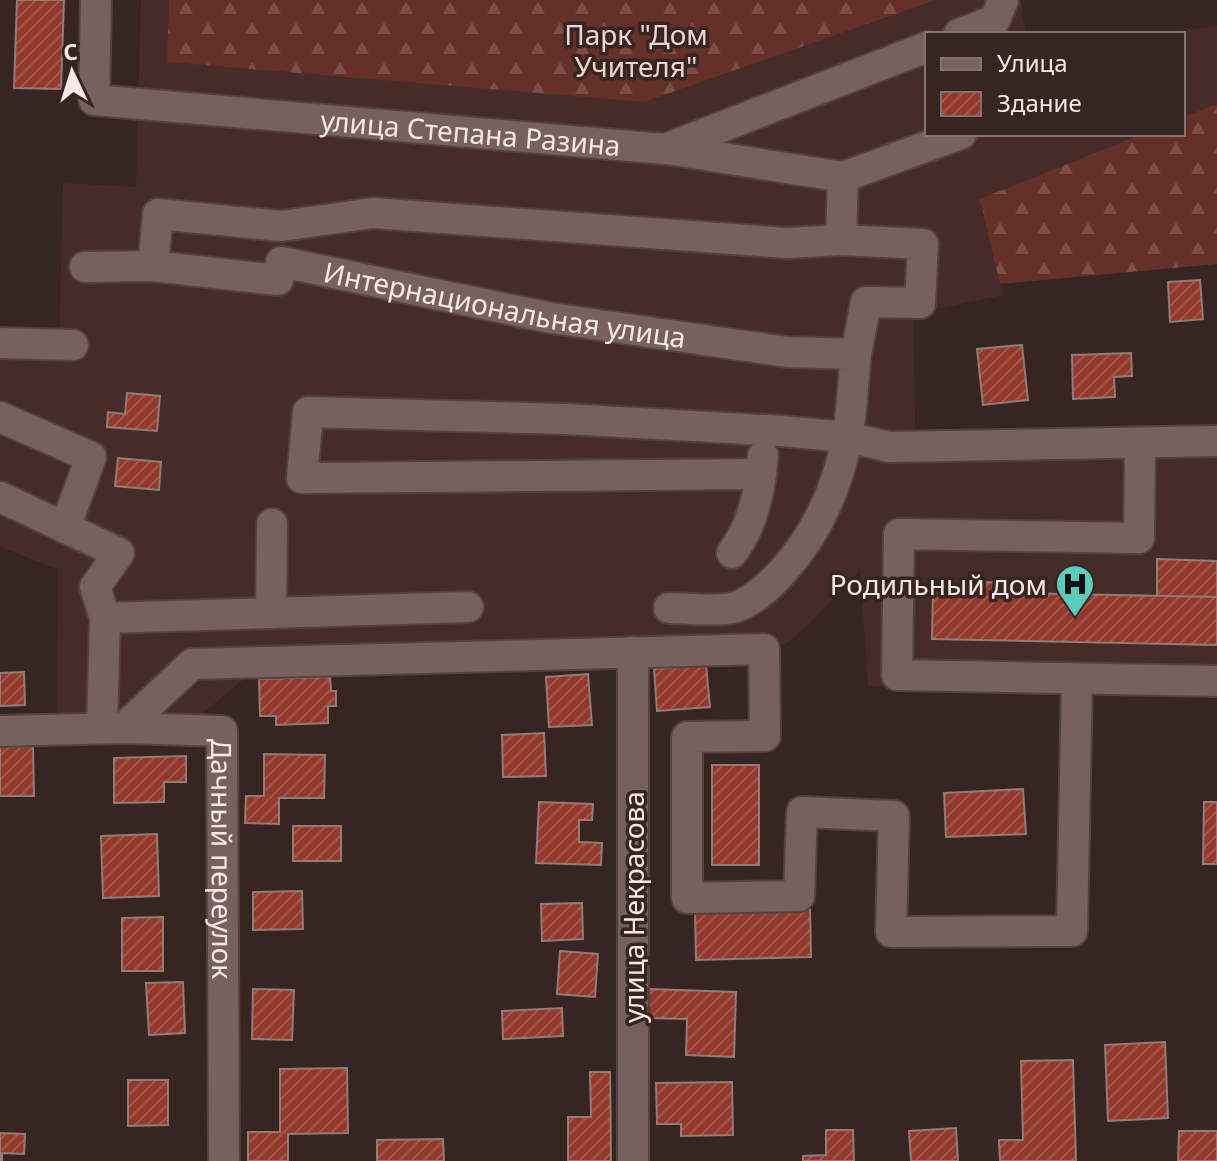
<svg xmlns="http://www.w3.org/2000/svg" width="1217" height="1161" viewBox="0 0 1217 1161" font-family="'Noto Sans',sans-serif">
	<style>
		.built { fill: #452c28 }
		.forest { fill: url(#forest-firs) }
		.building { fill: url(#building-hatch); stroke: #927c77; stroke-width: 2 }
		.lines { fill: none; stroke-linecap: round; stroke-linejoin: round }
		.minor-casing { stroke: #524240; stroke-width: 34 }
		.minor { stroke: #76615c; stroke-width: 30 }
		.labels { text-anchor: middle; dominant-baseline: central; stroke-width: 7; stroke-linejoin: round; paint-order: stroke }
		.park-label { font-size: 28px; fill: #efd5cf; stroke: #372522 }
		.street-label { font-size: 28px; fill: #f5e8e6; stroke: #372522 }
		.poi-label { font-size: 28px; fill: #f5e8e6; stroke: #372522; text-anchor: end }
	</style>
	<defs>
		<pattern id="forest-firs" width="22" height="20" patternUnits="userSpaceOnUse" patternTransform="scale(2)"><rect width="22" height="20" fill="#653027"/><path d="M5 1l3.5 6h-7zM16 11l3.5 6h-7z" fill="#7c4e46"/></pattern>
		<pattern id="building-hatch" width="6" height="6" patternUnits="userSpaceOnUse" patternTransform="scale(2)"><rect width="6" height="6" fill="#93392b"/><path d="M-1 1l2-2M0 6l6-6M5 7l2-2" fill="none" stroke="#a3564a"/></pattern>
	</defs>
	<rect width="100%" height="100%" fill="#372522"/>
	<!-- built -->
	<g class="built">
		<polygon points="141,0 169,0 168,62 644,102 936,0 1021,0 1023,20 1027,34 927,34 927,134 1142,134 981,199 1003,295 913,314 916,462 928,458 1217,456 1217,691 868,686 860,571 808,625 786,644 679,654 256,669 198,717 57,716 58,569 0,547 0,352 59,354 63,183 136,187"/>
		<polygon points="1217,26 1217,104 1183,117 1183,34 1149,34"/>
	</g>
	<!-- forest -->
	<g class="forest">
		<polygon points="169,0 936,0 644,102 167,62"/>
		<polygon points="1217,104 1217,264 1000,284 980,199 1142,134 1183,134 1183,117"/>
	</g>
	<!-- building -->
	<g class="building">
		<polygon points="17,0 64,0 61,89 14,88"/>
		<polygon points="1200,280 1203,319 1170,322 1168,282"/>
		<polygon points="1022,345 1028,400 983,405 977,349"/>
		<polygon points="1131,353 1132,376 1114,377 1115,397 1073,399 1072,355"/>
		<polygon points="127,393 160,396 157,431 107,427 108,412 125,414"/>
		<polygon points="118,458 161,462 159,490 115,486"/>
		<polygon points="1157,559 1217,561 1217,597 1157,597"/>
		<polygon points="981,582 1010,583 1010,593 1217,597 1217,645 932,639 933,593 981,593"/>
		<polygon points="706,665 710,707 657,711 654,669"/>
		<polygon points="24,672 25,705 0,706 0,673"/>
		<polygon points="588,674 592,725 549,727 546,677"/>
		<polygon points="330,677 331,691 336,691 336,706 328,706 328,723 276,725 276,716 260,716 259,679"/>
		<polygon points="544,733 546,776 503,777 502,735"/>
		<polygon points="33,746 34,796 0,796 0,747"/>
		<polygon points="264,754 325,755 324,798 279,798 279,824 245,823 246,796 264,796"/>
		<polygon points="186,756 186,782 164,782 164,802 114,803 114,758"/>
		<rect x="712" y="765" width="47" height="100"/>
		<polygon points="1023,789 1026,834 946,837 944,793"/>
		<polygon points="539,802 593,804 592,820 579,820 579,842 602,843 601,865 536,863"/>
		<polygon points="1204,802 1217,802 1217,864 1203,864"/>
		<rect x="293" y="826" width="48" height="35"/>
		<polygon points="157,834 159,896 103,898 101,836"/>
		<polygon points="302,891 303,929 253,930 253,892"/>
		<polygon points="582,903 583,939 542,941 541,904"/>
		<polygon points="810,908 811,957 696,960 695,910"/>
		<polygon points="163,917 163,971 122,971 122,918"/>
		<polygon points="560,951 598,954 595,997 557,994"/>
		<polygon points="183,982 185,1033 149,1035 146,983"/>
		<polygon points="253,989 294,990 292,1040 252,1039"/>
		<polygon points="649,989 736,992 734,1057 686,1055 687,1019 648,1018"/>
		<polygon points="562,1008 563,1036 503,1039 502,1011"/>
		<polygon points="1165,1042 1168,1118 1108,1121 1105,1045"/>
		<polygon points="1073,1060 1076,1161 1000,1161 999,1140 1023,1140 1021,1061"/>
		<polygon points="347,1068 348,1133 288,1134 288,1161 248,1161 248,1132 280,1132 280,1069"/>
		<polygon points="590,1072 610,1072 611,1161 568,1161 568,1117 591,1117"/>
		<polygon points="128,1080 168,1080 168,1125 128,1126"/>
		<polygon points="732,1082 733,1135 681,1136 681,1124 657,1124 656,1083"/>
		<polygon points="956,1128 958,1161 911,1161 909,1131"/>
		<polygon points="826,1130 853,1130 854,1161 803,1161 803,1156 826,1155"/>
		<polygon points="1179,1131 1217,1131 1217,1161 1178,1161"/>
		<polygon points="0,1133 25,1134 24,1154 2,1153 2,1161 0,1161"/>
		<polygon points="443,1139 444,1161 377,1161 377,1140"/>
	</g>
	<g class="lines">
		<!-- minor casing -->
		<g class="minor-casing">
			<g id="minor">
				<path id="s1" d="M96 0 94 100 665 149 927 47"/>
				<polyline points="959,34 995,20 1003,0"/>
				<polyline points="667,149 843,177"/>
				<polyline points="841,240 923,244 920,303 866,302 856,354"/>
				<polyline points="153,266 158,214 281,226 373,213 787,243 841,240 843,177 961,134"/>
				<path id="s2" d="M85 267 153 266 278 280 281 262 551 318 787 352 856 354C853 382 852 412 847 439 837 488 817 533 784 570 771 584 755 600 736 607 721 612 686 608 669 608"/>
				<polyline points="0,343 73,345"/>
				<polyline points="0,417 91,457 65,528"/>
				<polyline points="1140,443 1139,538 899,534 897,675 1217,681"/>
				<polyline points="761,474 302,478 308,412 566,419 782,431 847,437 889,447 1217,441"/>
				<polyline points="0,497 119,553 95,587 105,618 102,728"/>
				<path d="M732 553C753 525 760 491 763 456"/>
				<polyline points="271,613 272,524"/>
				<polyline points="105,618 468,607"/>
				<polyline points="124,728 192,664 764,649 765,736 687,737 687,898 799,896 802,812 894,816 891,932 1072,931 1077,679"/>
				<path id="s3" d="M0 731 124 728 222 731 224 1161"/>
				<polyline points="633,1161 633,652"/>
			</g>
		</g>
		<!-- minor -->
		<use href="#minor" class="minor"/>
	</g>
	<!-- icons -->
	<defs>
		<g id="hospital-pin" transform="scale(2)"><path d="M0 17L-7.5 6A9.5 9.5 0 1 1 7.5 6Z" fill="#5bcebb" stroke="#372522"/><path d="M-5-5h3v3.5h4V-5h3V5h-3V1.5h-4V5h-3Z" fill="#111"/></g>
	</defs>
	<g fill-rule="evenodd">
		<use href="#hospital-pin" x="1075" y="584"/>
	</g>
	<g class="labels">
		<!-- park labels -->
		<g class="park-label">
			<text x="636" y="34">Парк "Дом<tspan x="636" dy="32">Учителя"</tspan></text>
		</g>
		<!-- street labels -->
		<g class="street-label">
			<text stroke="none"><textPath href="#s1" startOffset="478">улица Степана Разина</textPath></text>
			<text stroke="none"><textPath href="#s2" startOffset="440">Интернациональная улица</textPath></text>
			<text stroke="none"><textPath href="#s3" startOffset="350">Дачный переулок</textPath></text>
			<text transform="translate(633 907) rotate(-90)">улица Некрасова</text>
		</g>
		<!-- poi labels -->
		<g class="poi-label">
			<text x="1047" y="584">Родильный дом</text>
		</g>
	</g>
	<!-- legend -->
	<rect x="925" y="32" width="260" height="104" fill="#372522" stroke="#837370" stroke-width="2"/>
	<rect x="941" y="58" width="40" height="12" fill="#76615c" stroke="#837370" stroke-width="2"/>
	<text x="997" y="72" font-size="24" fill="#f5e8e6">Улица</text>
	<rect x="941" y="92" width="40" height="24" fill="url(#building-hatch)" stroke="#837370" stroke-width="2"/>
	<text x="997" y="112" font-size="24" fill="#f5e8e6">Здание</text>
	<!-- north arrow -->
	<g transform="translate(72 72) rotate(356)" stroke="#372522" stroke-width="6" paint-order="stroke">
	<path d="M0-6L14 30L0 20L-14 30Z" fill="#f5e8e6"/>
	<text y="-12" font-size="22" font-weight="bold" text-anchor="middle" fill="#f5e8e6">С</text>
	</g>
</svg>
